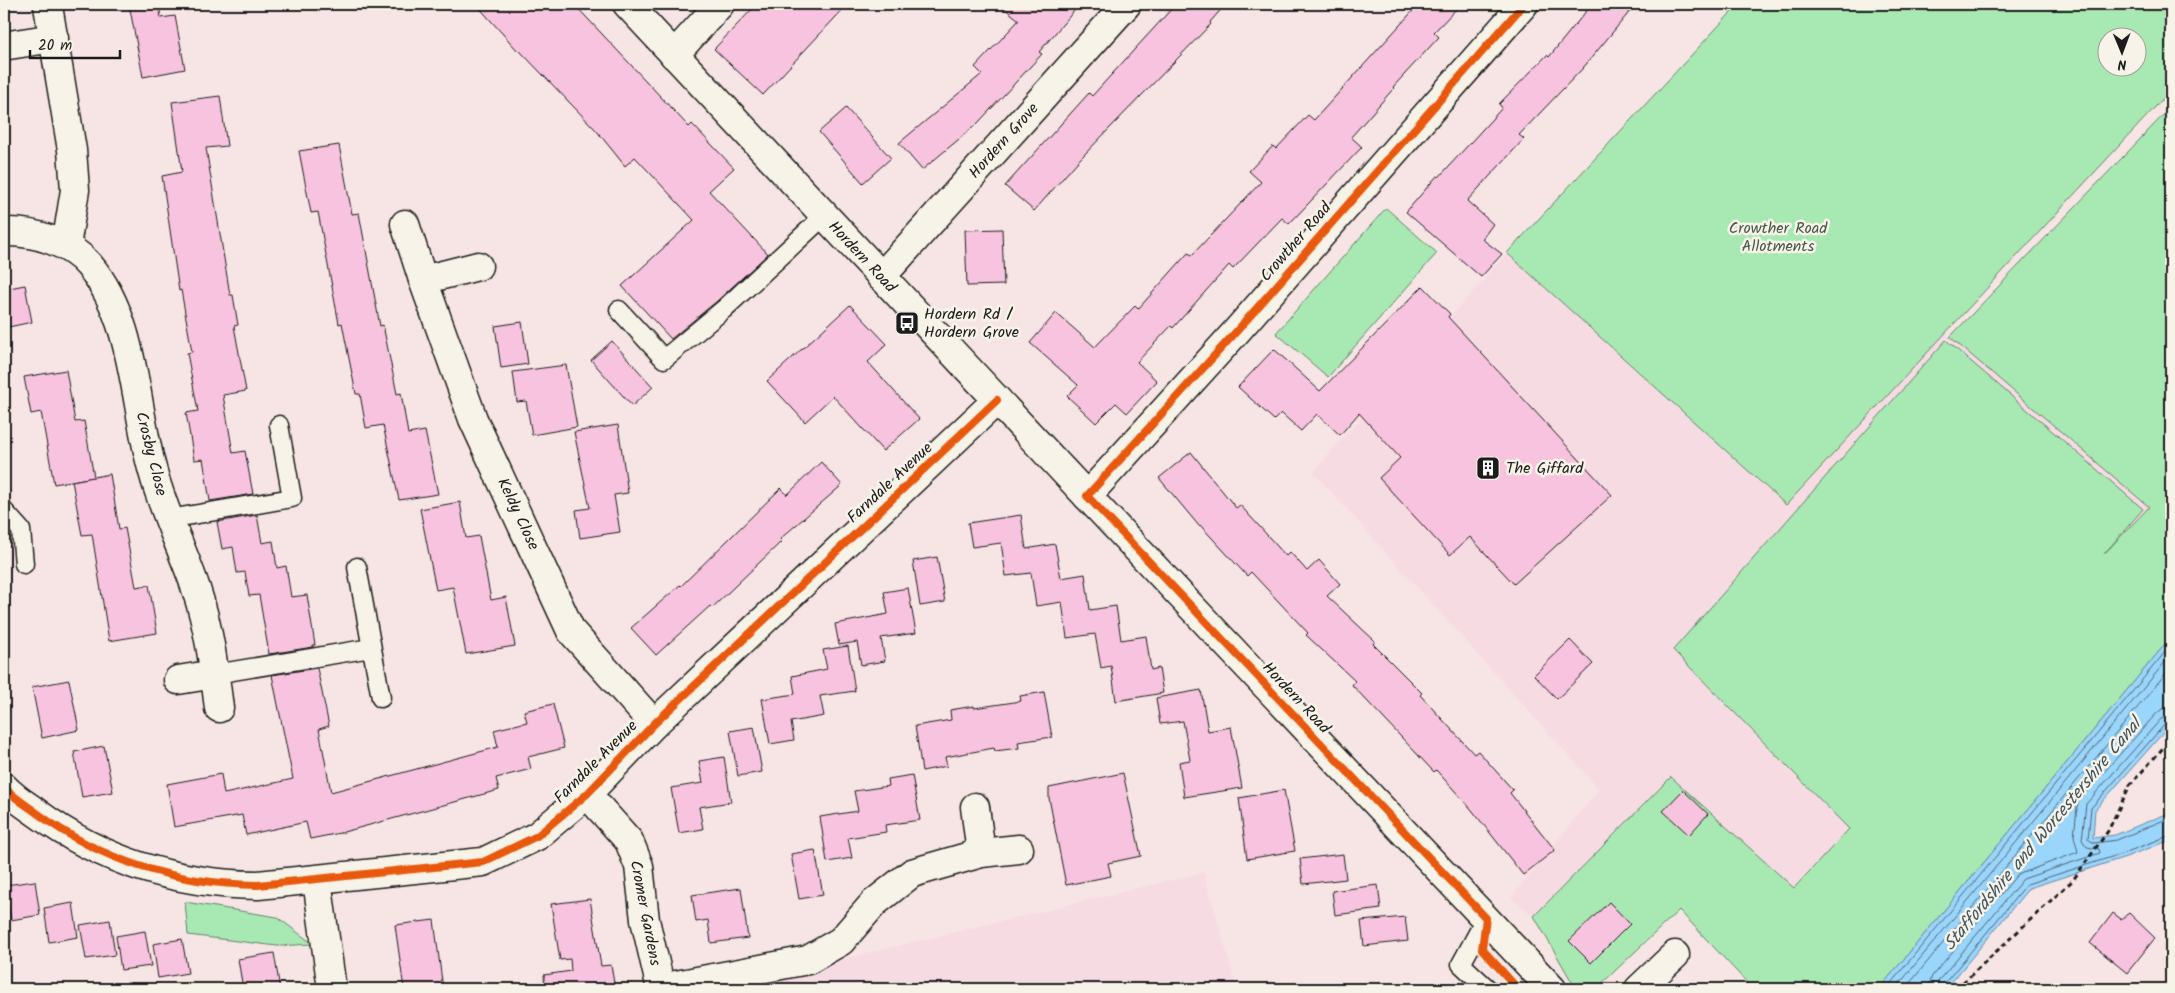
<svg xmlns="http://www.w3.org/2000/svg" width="2175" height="993" viewBox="0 0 2175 993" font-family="Kalam,sans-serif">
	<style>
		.built { fill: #f7dbe3 }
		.green { fill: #a8e9b3; stroke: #628268; fill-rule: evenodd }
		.water { fill: #9ad5fb; stroke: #688ba2 }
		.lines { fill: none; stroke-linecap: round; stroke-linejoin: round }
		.shore { stroke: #4e6675; stroke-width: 1 }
		.building { fill: #f8c3df; stroke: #1c1c1c }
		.lane-casing { stroke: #1c1c1c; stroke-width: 21 }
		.street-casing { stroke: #1c1c1c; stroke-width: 31 }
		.secondary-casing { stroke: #1c1c1c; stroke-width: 31 }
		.path { stroke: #1c1c1c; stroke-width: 3; stroke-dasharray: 5 4; stroke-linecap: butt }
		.lane { stroke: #f7f3e8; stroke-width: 18 }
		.street { stroke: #f7f3e8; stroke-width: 28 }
		.secondary { stroke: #f7f3e8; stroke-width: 28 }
		.cycleway-casing { stroke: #f7f3e8; stroke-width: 11 }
		.cycleway { stroke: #e8590c; stroke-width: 8 }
		.labels { text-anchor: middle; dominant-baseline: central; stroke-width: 5; stroke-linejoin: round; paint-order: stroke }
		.street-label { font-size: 16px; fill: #1c1c1c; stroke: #f7f3e8 }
		.park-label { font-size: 16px; fill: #465a49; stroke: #f7f3e8 }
		.poi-label { font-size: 16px; fill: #1c1c1c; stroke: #f7f3e8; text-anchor: start }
		.water-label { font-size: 18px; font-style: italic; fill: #42545f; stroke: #f7f3e8 }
	</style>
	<rect width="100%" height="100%" fill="#f7e5e5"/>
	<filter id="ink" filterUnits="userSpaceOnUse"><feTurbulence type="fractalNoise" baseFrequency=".02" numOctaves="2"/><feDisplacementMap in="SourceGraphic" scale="10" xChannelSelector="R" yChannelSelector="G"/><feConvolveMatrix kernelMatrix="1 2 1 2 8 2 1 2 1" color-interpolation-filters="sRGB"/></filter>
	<g filter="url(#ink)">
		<!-- built -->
		<g class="built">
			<polygon points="1507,253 1786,505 1946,333 2149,507 1794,888 1671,777 1534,916 1511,898 1599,789 1313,472"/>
			<polygon points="1204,872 1237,989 753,989 755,982 863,954"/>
		</g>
		<!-- green -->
		<g class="green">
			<path d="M1739 4H2171V90L1786 505 1507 253ZM2108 38H2138V68H2108Z"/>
			<polygon points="2171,107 2171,637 1879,989 1753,989 1679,910 1596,989 1576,989 1534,916 1671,777 1794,888 1849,829 1673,650 1946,340 2143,509 2104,554 2149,507 1950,337"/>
			<polygon points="1386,208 1437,253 1328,377 1276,333"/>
			<polygon points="185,902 277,917 313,944 277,946 188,935"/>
		</g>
		<!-- water -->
		<polygon class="water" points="2171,637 2171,724 2095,810 2093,838 2115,835 2171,812 2171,840 2126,857 2029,888 1946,989 1879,989"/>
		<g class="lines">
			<!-- shore -->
			<g class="shore">
				<polyline points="2171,722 2166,723 2091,808 2088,839 2094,843 2117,840 2171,817"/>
				<polyline points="1886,989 2171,645"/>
				<polyline points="1895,989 2171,655"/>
				<polyline points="1905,989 2171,667"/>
				<polyline points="1928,989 1932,976 2017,875 2078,852 2074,836 2077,808 2079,800 2156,714 2162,709 2171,708"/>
				<polyline points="1936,989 1939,980 2023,879 2100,853 2099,849 2087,847 2082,840 2086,804 2161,719 2171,715"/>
				<polyline points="1942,989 1944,984 2027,884 2124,853 2171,835"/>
			</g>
		</g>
		<!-- building -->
		<g class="building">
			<polygon points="129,4 159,4 161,18 175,16 185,69 143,77"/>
			<polygon points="476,4 574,4 689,127 692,124 734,168 709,191 768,254 717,301 671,339 622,286 694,220 635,157 625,166 596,130 519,50 518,51"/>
			<polygon points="757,4 848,4 763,95 714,49"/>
			<polygon points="999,4 1080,4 1039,52 1042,54 977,124 922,170 899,143 982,74 975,67 1019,20"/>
			<polygon points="1176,4 1226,4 1210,22 1211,24 1078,161 1034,211 1005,186 1089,93 1092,96"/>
			<polygon points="1419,4 1461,4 1434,32 1439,37 1393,87 1394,88 1351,137 1362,147 1289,224 1282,218 1233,269 1229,265 1173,328 1171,326 1137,362 1157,381 1127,413 1116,403 1096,423 1067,396 1078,385 1030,343 1056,313 1095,347 1135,306 1138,309 1188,253 1192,255 1261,182 1249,171 1273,146 1276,149 1308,115 1314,120"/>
			<polygon points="1592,4 1636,4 1583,68 1519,135 1524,139 1467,201 1493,224 1482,239 1502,254 1481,277 1406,212 1437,176 1439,177 1502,108 1499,104 1547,55 1549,57"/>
			<polygon points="220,96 227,146 206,148 230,295 233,295 238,325 234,326 246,391 223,395 233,453 245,451 253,494 210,501 203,459 194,460 186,413 198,411 187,353 192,352 181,290 179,291 162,176 182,172 172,102"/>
			<polygon points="846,108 891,158 863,183 819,132"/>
			<polygon points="339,145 352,214 359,213 380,326 383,325 397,394 401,393 408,434 425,431 438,494 399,500 383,425 366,428 360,394 356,394 342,323 339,324 318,212 311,213 299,151"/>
			<polygon points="1002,229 1004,285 967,286 965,230"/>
			<polygon points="25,285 32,322 4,328 4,289"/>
			<polygon points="1423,286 1450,314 1448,317 1612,495 1514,584 1470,537 1450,555 1379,478 1400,458 1359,413 1340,435 1317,414 1301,431 1281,413 1274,420 1238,387 1274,349 1320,391"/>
			<polygon points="850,305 887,344 868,362 919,419 883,451 833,396 805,422 767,381"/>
			<polygon points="522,322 528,364 501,368 495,326"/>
			<polygon points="612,341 653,387 632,406 591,360"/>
			<polygon points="566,365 577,427 532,435 526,401 517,402 513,372"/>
			<polygon points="66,370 75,422 84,421 94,477 54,484 41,412 31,414 24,377"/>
			<polygon points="618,425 628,493 614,495 620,532 580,538 576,510 590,508 574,432"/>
			<polygon points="1191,452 1236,508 1240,505 1286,556 1290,552 1307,571 1319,560 1340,584 1327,596 1375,641 1373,644 1422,693 1420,695 1474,754 1478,751 1513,790 1510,793 1555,850 1523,875 1472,810 1436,770 1434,772 1352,685 1355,681 1306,635 1308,633 1251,572 1247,576 1200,525 1199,526 1159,478"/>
			<polygon points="821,462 842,485 780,539 782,541 712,608 710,606 656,655 631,628 680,585 681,586 781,488 787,495"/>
			<polygon points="110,474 119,529 125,528 136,587 149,585 157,633 109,641 92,534 82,535 72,481"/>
			<polygon points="460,502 466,538 479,536 491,600 506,597 515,646 466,654 453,587 436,590 420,509"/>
			<polygon points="257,515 262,543 273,541 277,568 286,566 291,597 307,595 315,645 313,645 313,647 269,654 259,595 249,596 245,572 237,573 233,547 222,549 217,522"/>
			<polygon points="1021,515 1026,549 1055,544 1061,578 1085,574 1090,610 1116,606 1121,640 1146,636 1151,670 1159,668 1163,693 1116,701 1111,666 1101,668 1095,634 1067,638 1062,602 1036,606 1031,573 1006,576 1001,543 972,547 968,523"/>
			<polygon points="937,557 945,602 920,606 913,561"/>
			<polygon points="908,588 916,633 881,638 885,661 861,665 857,642 839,645 835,624 888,614 884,592"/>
			<polygon points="1570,640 1593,664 1557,699 1534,675"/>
			<polygon points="848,646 855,691 820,696 824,716 791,722 794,740 770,744 762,699 795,694 792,676 827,669 823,650"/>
			<polygon points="317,668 329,726 319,729 331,792 498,747 494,730 527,722 524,711 553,704 564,748 528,757 531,769 496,778 499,790 340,833 310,839 306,822 246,835 242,815 174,827 167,784 221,774 224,794 293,779 272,675"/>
			<polygon points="69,680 79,730 42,738 32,687"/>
			<polygon points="1201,690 1208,731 1231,727 1242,788 1184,797 1179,762 1190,760 1183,721 1160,724 1156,698"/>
			<polygon points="1044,692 1052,737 1018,742 1019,748 995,751 994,748 945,757 947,766 922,771 915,726 951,720 950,710 974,706 974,708 1021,701 1020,696"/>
			<polygon points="754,727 762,772 738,776 730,731"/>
			<polygon points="104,746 113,792 82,797 74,752"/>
			<polygon points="724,757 731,802 699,807 703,829 679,833 671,788 703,783 699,761"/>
			<polygon points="1123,773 1141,856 1108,863 1111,876 1066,885 1049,798 1049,788"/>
			<polygon points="912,775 920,820 885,825 886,832 848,838 852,858 827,862 820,817 858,811 854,791 889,786 888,779"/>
			<polygon points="1284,790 1295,851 1247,859 1239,798"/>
			<polygon points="1683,790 1708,814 1689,835 1663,811"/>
			<polygon points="815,850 823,895 799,899 791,854"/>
			<polygon points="1343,854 1346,879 1303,884 1300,859"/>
			<polygon points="35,881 40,915 11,920 5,885"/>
			<polygon points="1378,885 1381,909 1335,915 1332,891"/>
			<polygon points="741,888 748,938 711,943 708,920 696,922 692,895"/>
			<polygon points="590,899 601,966 611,965 615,989 545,989 544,975 571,971 570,959 560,960 551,904"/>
			<polygon points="1609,902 1630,924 1591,963 1569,941"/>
			<polygon points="73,903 78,937 49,942 44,908"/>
			<polygon points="2113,913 2121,919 2129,913 2155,938 2127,973 2090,943"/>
			<polygon points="1405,917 1408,941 1364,946 1361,921"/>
			<polygon points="110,920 115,955 86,959 80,925"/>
			<polygon points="434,920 443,989 404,989 395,925"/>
			<polygon points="145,931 151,966 121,970 116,936"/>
			<polygon points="182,939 188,973 158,978 153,944"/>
			<polygon points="274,953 280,989 243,989 238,959"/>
		</g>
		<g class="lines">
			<!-- lane casing -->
			<g class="lane-casing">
				<g id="lane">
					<polyline points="619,310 664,359 724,309 824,216"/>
					<polyline points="4,511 21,530 24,564"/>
					<polyline points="169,519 292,498 279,425"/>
					<polyline points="357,567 381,698"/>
					<polyline points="215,674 371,648"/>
					<polyline points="1486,918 1461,964 1488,989"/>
				</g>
			</g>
			<!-- street casing -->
			<g class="street-casing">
				<g id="street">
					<polyline points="48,6 72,150 75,190 66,246"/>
					<polyline points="9,45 54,38"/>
					<polyline points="674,55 720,4"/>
					<polyline points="405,224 423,280 473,419 571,631 654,724"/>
					<path d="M4 232C34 231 69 242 89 265 136 320 134 406 153 472 164 513 183 550 196 589 209 627 214 668 219 708"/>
					<polyline points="881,277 1127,4"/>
					<polyline points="423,280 478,266"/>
					<polyline points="1087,496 1235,333 1524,4"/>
					<polyline points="178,680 215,674"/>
					<path d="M4 787C13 797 26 805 37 813 103 862 176 884 258 885L483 862 537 836 587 794 654 724 997 400"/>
					<polyline points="587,794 629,841 639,866 645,920 661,989"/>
					<polyline points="975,807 981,853"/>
					<polyline points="317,880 332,989"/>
					<polyline points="660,988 808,960 841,941 874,903 912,873 981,853 1019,849"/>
					<polyline points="1639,989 1675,955"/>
				</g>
			</g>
			<!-- secondary casing -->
			<g class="secondary-casing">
				<polyline id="secondary" points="627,4 1087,496 1552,989"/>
			</g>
			<!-- path -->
			<polyline class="path" points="1956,989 2073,880 2108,831 2130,785 2171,739"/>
			<!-- lane -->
			<use href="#lane" class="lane"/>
			<!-- street -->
			<use href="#street" class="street"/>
			<!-- secondary -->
			<use href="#secondary" class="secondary"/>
			<!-- cycleway casing -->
			<g class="cycleway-casing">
				<g id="cycleway">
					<path d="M4 787C13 797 26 805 37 813 103 862 176 884 258 885L483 862 537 836 587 794 654 724 997 400"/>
					<polyline points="1518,989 1482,949 1486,918 1087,496 1235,333 1524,4"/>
				</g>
			</g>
			<!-- cycleway -->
			<use href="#cycleway" class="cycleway"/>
		</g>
	</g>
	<!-- icons -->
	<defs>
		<g id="bus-square" transform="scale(1.25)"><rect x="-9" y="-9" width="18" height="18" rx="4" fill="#1c1c1c" stroke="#f7f3e8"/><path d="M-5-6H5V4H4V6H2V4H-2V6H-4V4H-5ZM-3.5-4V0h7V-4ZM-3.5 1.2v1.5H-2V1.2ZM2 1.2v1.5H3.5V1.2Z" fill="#fff"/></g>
		<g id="building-square" transform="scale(1.25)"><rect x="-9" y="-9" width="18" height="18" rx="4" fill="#1c1c1c" stroke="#f7f3e8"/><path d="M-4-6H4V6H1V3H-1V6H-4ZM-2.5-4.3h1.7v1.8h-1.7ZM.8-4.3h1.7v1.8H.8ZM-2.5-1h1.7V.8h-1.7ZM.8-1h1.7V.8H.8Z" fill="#fff"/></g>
	</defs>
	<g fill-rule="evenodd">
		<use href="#bus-square" x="907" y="323"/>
		<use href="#building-square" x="1488" y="468"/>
	</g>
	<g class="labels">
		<!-- street labels -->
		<g class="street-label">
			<text transform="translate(1004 141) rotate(-48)">Hordern Grove</text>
			<text transform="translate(1296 242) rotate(-49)">Crowther Road</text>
			<text transform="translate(862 257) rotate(47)">Hordern Road</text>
			<text transform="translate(151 454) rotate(76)">Crosby Close</text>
			<text transform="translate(890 483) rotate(-43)">Farndale Avenue</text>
			<text transform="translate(518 514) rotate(65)">Keldy Close</text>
			<text transform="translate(1296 698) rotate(47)">Hordern Road</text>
			<text transform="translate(596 762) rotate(-45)">Farndale Avenue</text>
			<text transform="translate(645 913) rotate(79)">Cromer Gardens</text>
		</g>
		<!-- park labels -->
		<g class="park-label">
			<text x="1778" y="228">Crowther Road<tspan x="1778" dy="18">Allotments</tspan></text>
		</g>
		<!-- poi labels -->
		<g class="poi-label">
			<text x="924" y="314">Hordern Rd /<tspan x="924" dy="18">Hordern Grove</tspan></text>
			<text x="1506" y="468">The Giffard</text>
		</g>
		<!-- water labels -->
		<g class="water-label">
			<text transform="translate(2043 835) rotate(-50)">Staffordshire and Worcestershire Canal</text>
		</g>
	</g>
	<!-- margin -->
	<rect width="2175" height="993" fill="none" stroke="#f7f3e8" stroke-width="20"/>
	<rect x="10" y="10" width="2155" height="973" fill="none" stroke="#1c1c1c" stroke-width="2" filter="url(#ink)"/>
	<!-- north arrow -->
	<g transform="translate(2122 52) rotate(179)"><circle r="24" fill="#f7f3e8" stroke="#9f9d96"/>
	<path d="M0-4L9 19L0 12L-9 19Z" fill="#1c1c1c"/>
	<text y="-8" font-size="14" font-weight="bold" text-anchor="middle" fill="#1c1c1c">N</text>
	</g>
	<!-- scale -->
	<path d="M30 50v8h90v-8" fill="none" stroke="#1c1c1c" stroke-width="2.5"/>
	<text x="38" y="50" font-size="15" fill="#1c1c1c" stroke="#f7f3e8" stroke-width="4" paint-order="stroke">20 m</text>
</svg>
